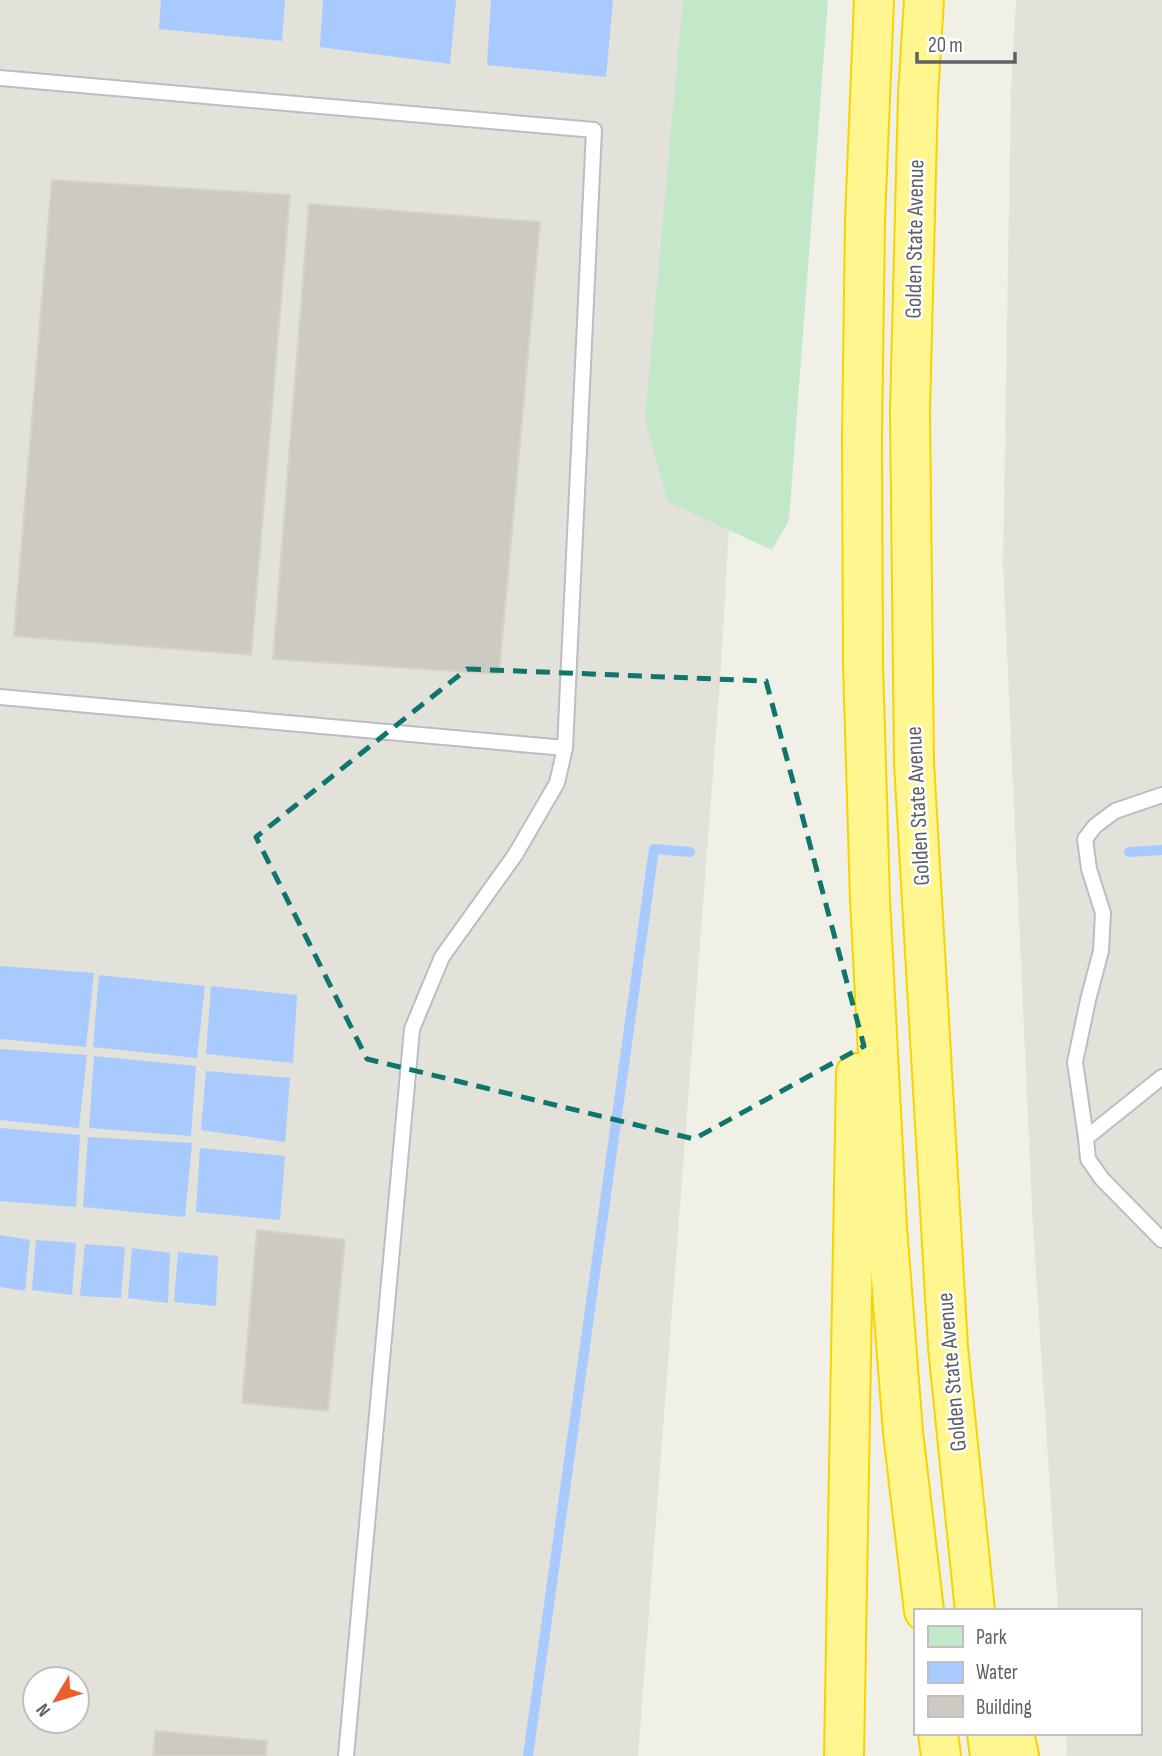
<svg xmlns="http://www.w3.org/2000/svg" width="1162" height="1756" viewBox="0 0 1162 1756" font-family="'Sofia Sans Condensed',sans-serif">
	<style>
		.industrial { fill: #e2e1da; fill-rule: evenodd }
		.green { fill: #c2e8c9 }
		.water { fill: #a8caff }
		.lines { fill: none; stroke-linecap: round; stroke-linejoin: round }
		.stream { stroke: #a8caff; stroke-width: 10 }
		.building { fill: #cccac3; stroke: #d6d3c4; stroke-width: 2 }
		.service-casing { stroke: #bbbdc2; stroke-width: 18 }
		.motorway-casing { stroke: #f7d300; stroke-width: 42 }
		.service { stroke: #fff; stroke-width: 14 }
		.motorway { stroke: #fff68f; stroke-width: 38 }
		.marked { fill: none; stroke: #0f766e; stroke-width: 5; stroke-dasharray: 14 9; stroke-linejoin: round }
		.labels { text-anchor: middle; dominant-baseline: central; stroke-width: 5; stroke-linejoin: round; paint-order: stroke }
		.street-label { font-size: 23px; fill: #5e6067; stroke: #fff }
	</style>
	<rect width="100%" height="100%" fill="#f0f0e6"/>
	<!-- industrial -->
	<g class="industrial">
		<path d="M0 0H760L720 681 638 1756H0ZM35 1679H77V1721H35Z"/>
		<polygon points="1016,0 1162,0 1162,1756 1067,1756 1066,1733 1139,1733 1139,1611 1058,1611 1033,1227 1003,563 1011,91"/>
	</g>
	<!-- green -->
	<polygon class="green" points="683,0 828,0 789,520 772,550 668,502 645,420"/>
	<!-- water -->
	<g class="water">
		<polygon points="161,0 285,0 282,41 159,29"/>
		<polygon points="323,0 456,0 450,64 320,47"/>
		<polygon points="491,0 613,0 606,77 487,65"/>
		<polygon points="0,966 94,973 86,1047 0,1039"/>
		<polygon points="99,975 205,986 197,1058 93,1047"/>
		<polygon points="211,986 297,995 293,1063 206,1054"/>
		<polygon points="0,1049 87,1055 79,1128 0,1120"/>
		<polygon points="94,1056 196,1066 191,1136 89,1128"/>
		<polygon points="206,1071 290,1078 285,1142 201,1130"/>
		<polygon points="0,1128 80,1135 76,1207 0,1201"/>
		<polygon points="88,1137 192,1143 185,1217 83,1207"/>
		<polygon points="200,1148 285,1156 280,1220 196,1212"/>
		<polygon points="0,1235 30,1240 25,1291 0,1287"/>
		<polygon points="36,1240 76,1243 72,1295 32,1290"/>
		<polygon points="85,1244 125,1247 121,1298 80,1296"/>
		<polygon points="132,1248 170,1253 168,1303 128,1298"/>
		<polygon points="178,1252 218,1256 216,1306 174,1302"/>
	</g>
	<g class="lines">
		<!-- stream -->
		<g class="stream">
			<polyline points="1129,852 1162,850"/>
			<polyline points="528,1756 654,849 690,852"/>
		</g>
	</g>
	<!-- building -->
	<g class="building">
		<polygon points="52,180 290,195 251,655 14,636"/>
		<polygon points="309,204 540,222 499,674 273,659"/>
		<polygon points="257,1230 345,1240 328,1411 242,1403"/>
		<polygon points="155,1731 267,1741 266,1756 153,1756"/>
	</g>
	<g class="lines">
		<!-- service casing -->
		<g class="service-casing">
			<g id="service">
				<polyline points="0,78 594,130 565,748 0,697"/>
				<polyline points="1162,1077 1086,1138 1088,1159 1102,1179 1162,1240"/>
				<polyline points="1086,1138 1075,1062 1088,1000 1101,951 1103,913 1089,869 1085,839 1095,826 1115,811 1162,795"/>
				<polyline points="346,1756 412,1029 442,957 515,855 557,783 565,748"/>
			</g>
		</g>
		<!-- motorway casing -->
		<g class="motorway-casing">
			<g id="motorway">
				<polyline points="874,0 865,220 862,438 863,663 870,900 887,1227 903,1432 924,1611"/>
				<polyline points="924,0 918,95 910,411 914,763 948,1347 975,1611"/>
				<polyline points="938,1733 941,1756"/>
				<polyline points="987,1733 990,1756"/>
				<polyline points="1014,1733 1019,1756"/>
				<polyline points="844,1756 856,1073"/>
			</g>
		</g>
		<!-- service -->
		<use href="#service" class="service"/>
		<!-- motorway -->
		<use href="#motorway" class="motorway"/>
	</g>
	<!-- marked area -->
	<path class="marked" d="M467 669 766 681 864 1046 694 1139 367 1059 256 837Z"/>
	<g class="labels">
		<!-- street labels -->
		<g class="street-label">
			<text transform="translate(915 239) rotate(-89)">Golden State Avenue</text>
			<text transform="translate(918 806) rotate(-93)">Golden State Avenue</text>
			<text transform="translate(952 1372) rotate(-95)">Golden State Avenue</text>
		</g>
	</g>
	<!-- legend -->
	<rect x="914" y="1609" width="228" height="126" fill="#ffffff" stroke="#bfbfc2" stroke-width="2"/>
	<rect x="928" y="1626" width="35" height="21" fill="#c2e8c9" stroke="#bfbfc2" stroke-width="2"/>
	<text x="976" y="1644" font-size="21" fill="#5e6067">Park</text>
	<rect x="928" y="1662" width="35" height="21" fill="#a8caff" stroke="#bfbfc2" stroke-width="2"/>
	<text x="976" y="1679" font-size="21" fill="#5e6067">Water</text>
	<rect x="928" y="1696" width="35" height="21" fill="#cccac3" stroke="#bfbfc2" stroke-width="2"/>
	<text x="976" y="1714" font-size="21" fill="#5e6067">Building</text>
	<!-- north arrow -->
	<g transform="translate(56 1700) rotate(232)"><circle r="33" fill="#ffffff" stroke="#bfbfc2" stroke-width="2"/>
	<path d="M0-5L12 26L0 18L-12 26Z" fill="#f05d2d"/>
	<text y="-10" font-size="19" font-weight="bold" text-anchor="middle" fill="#5e6067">N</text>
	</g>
	<!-- scale -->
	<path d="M917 52v10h98v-10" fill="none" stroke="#5e6067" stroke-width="3.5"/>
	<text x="928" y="52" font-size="21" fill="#5e6067" stroke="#ffffff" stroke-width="5" paint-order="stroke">20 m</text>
</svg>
